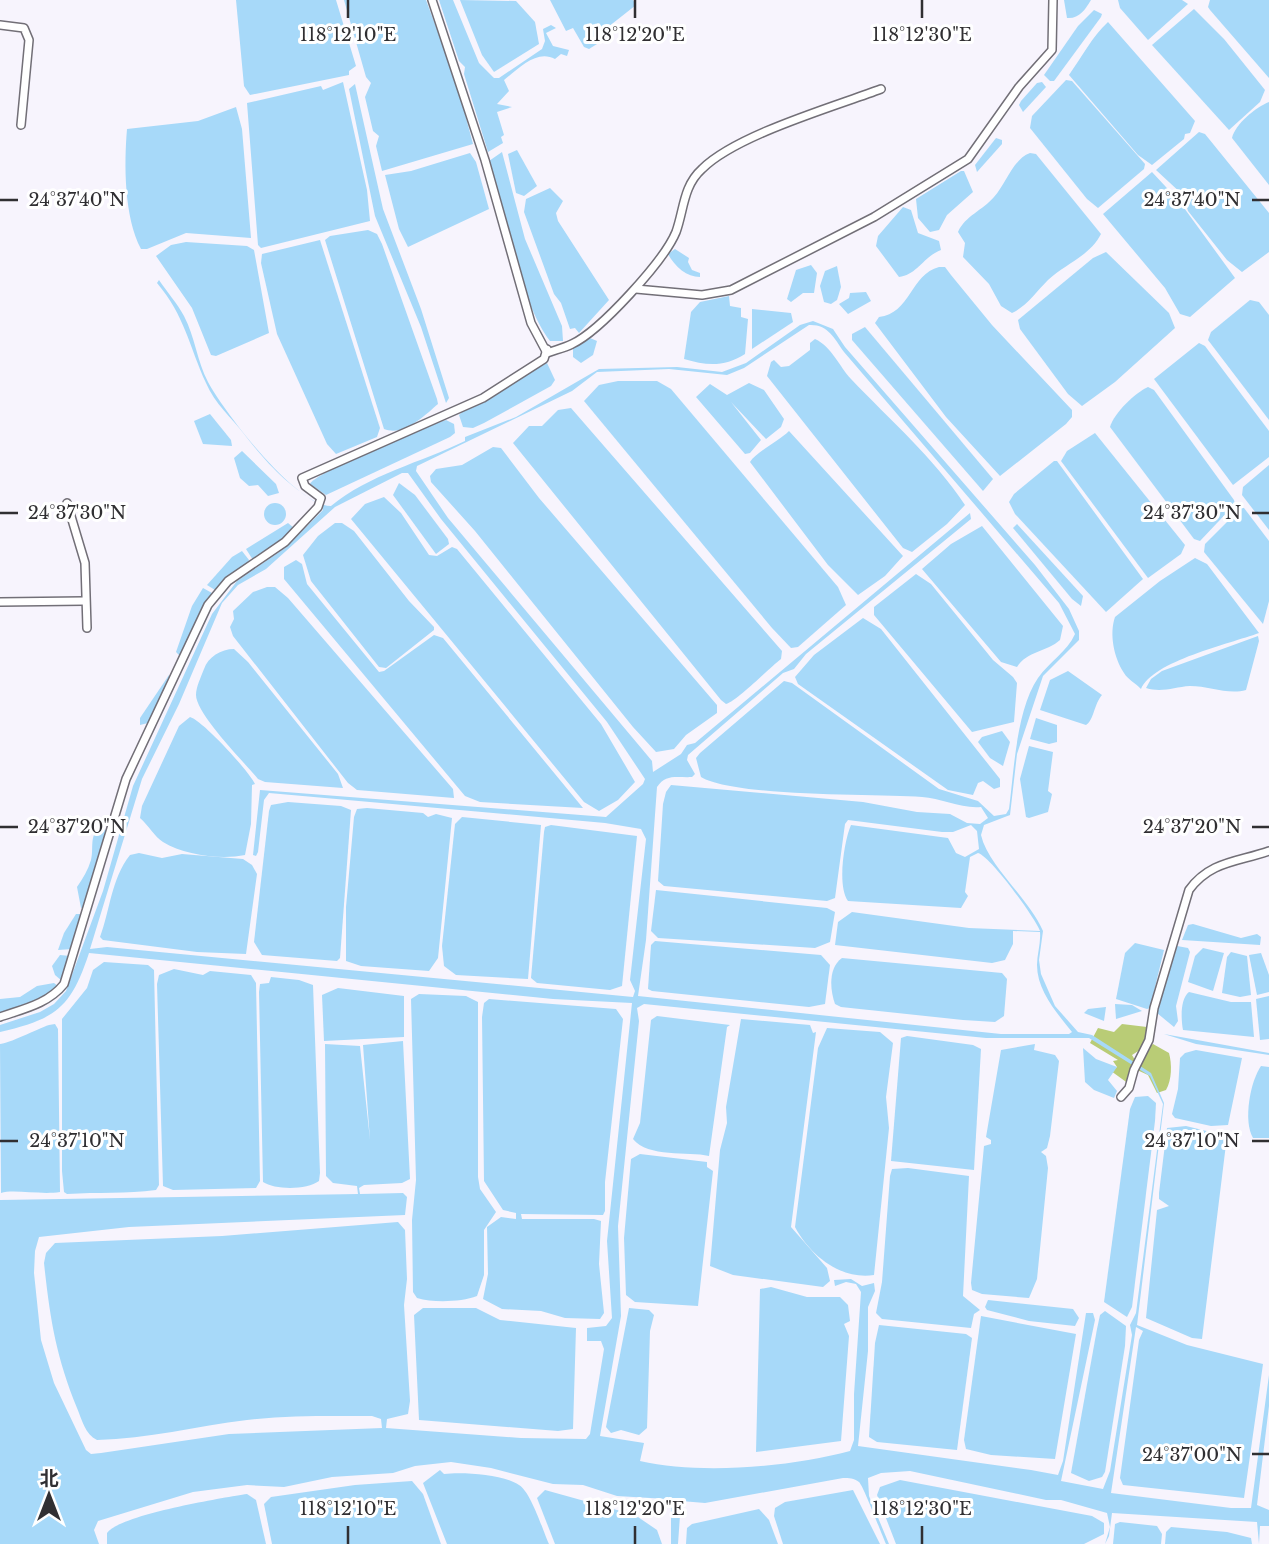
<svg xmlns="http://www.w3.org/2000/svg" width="1269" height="1544" viewBox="0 0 1269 1544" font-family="'Libre Baskerville','Noto Sans SC',serif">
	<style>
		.forest { fill: #b9cc76 }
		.water { fill: #a7d9f9; fill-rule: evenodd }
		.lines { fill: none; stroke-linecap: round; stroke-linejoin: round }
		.minor-casing { stroke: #726f77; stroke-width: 10 }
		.minor { stroke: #fff; stroke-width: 7 }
		.ticks { fill: none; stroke: #302f32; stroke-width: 2.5 }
		.ticks-label { font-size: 18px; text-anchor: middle; fill: #302f32; stroke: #fff; stroke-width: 6; stroke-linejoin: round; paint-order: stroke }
	</style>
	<rect width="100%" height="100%" fill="#f7f4fd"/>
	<!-- forest -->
	<g class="forest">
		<polygon points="1122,1024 1147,1027 1149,1032 1143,1048 1132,1055 1135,1060 1129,1084 1111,1071 1117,1067 1113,1061 1118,1060 1090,1043 1098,1028 1114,1032"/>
		<path d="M1153 1044 1169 1053C1172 1064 1172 1080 1166 1090L1157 1093 1148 1075 1137 1070 1147 1049Z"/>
	</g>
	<!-- water -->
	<g class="water">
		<polygon points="236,0 336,0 356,66 349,71 349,75 250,95 244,86"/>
		<polygon points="344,0 426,0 457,84 473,144 382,171 376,146 379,136 373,131 365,97 371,83 366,77"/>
		<path d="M439 0H453L479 63 494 78H499L542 49 545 41 543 29 551 25 556 28 546 33 553 46 569 50 567 56 561 54 555 59C537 49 519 68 504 80L509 91 497 104 512 107 497 112 504 135 501 137 503 143 488 152 464 74 465 67 459 61Z"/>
		<polygon points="460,0 516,1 535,22 539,44 494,72 482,55"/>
		<polygon points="550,0 633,0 636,5 603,31 597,44 589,49 584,47 573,28 566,31"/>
		<path d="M1064 0H1091C1085 10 1079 19 1067 18Z"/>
		<polygon points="1118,0 1182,0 1188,4 1148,40 1120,8"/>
		<polygon points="1210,0 1269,0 1269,78 1210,10 1208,7"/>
		<polygon points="1194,9 1224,39 1265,90 1260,102 1229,130 1152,45"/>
		<polygon points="1094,10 1102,14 1101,17 1054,81 1050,81 1044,75 1078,26"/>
		<path d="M1108 22 1195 121 1190 133 1185 134 1184 139 1152 165 1138 155 1069 75C1083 55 1092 37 1108 22Z"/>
		<polygon points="1066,80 1072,81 1145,164 1144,169 1098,208 1087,199 1030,128 1032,116"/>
		<polygon points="343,82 367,190 370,221 261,248 258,245 247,103 321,86 323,90"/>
		<polygon points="1042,82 1046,87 1023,112 1019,105 1021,101 1037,83"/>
		<polygon points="355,84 383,209 421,309 449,398 446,403 421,327 375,216 349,89"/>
		<path d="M1269 102V185L1232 138C1235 124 1256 107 1269 102Z"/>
		<path d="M236 107 242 129 251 238 186 233 147 249H141C124 217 124 164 127 129L198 121Z"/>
		<polygon points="1199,132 1205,134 1269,213 1269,252 1242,272 1227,260 1188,211 1183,195 1156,170"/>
		<polygon points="996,138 1002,140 1002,144 977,172 975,165"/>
		<polygon points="517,150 537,186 524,196 516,193 508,154"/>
		<path d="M502 152 525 239 562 326 563 341H550C519 300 504 211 489 161Z"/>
		<polygon points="470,153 476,162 489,209 408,247 399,229 385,175 411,171"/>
		<path d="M1030 153 1036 154 1101 234C1090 256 1065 264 1048 280 1036 292 1027 306 1012 313L1001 306 989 284 963 257 965 243 958 232C965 216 983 210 994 197 1006 184 1013 159 1030 153Z"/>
		<polygon points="961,171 964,171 973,192 947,215 939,230 930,232 918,218 916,199"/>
		<polygon points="1152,172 1179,201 1235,278 1190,317 1180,314 1165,288 1103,214"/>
		<polygon points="550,188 563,201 556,213 558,221 609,300 579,333 575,328 570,329 561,303 554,294 524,212 526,199"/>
		<path d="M903 207 911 210 918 233 939 241 941 250C923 257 917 275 899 277L876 246 878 236Z"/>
		<path d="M368 230 377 234 382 244 437 399 438 404C425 415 404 437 384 429L325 240 330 236Z"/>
		<polygon points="320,240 380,428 377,437 336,454 327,444 277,334 261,263 262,254"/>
		<polygon points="186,242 247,246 254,250 269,333 216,356 211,355 192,308 156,256 171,245"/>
		<path d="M675 249 689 258 688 262 692 270 700 273V277C687 277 675 267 668 254Z"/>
		<polygon points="1106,252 1169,313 1175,328 1115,382 1082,406 1068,394 1020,329 1018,320 1093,258"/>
		<polygon points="811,265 817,273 814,293 803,293 791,302 787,299 796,270"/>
		<polygon points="837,266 841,287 837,300 831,304 824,302 820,286 825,271"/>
		<path d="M939 267H945L951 275 992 325 1072 410V417L1066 424 1000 476 946 417 875 323 879 317C910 314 911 274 939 267Z"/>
		<path d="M159 280C167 292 177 303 184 316 195 337 197 361 208 382 224 412 296 506 331 506 368 475 422 462 465 441V437L516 417 599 369 677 367 722 372 746 363 800 325 813 321 833 329 845 347 1035 565 1069 609 1079 631V640L1043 676 1017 754 1010 815 984 825 981 835C988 866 1028 897 1043 931L1039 960 1041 974 1055 1006 1078 1032 1092 1035 1151 1073 1164 1103 1137 1325 1187 1345 1263 1364 1244 1498 1123 1485 1120 1478 1139 1340 1143 1331 1136 1327 1111 1493 1231 1508H1251L1269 1375V1406L1257 1505 1269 1510V1526H1260L1259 1544 1257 1522 1112 1513 1109 1536 1105 1544 1110 1527 1107 1513 1061 1500H1046L910 1471 881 1473 868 1478 869 1496 889 1544H886C881 1533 864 1487 859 1482 854 1478 849 1478 843 1478L705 1503 681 1501 678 1544H671V1504L667 1499 617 1496 583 1485 553 1484 491 1468 451 1462 415 1466 393 1473 332 1477 284 1487 247 1485 193 1492 98 1521 94 1530 99 1544H0V1200L358 1194 357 1186 333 1183 326 1176 325 1044 360 1046 370 1140 363 1045 403 1041 410 1179 402 1183 364 1185 359 1188 360 1194 403 1193 407 1197 405 1215 129 1227 39 1237 35 1251 34 1273 41 1340 54 1383 86 1450 91 1454 101 1453 229 1434 382 1428 381 1419 372 1416C331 1416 289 1415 247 1420 196 1426 148 1439 97 1440 85 1434 82 1420 77 1408 56 1356 50 1319 44 1263L46 1253 55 1243 222 1236 398 1222 405 1230 407 1279 404 1305 410 1401 408 1414 387 1419 386 1428 521 1438 586 1439 590 1434 604 1349 601 1341H587V1328L606 1326 612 1318 607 1241 632 1003 553 999 89 953C71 1008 56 1019 0 1032V1025L40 1012 54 1004 66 991 103 891 133 786 212 614 237 581 285 548 323 510 322 506C288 486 268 465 244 434 231 417 215 404 206 383 189 346 185 316 157 283ZM809 325C828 324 834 338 844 352L1059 603 1075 634C1067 652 1049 662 1038 678 1016 710 1014 772 1009 809L1006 814 994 816 978 801 939 789 792 683 784 681 700 753 696 758 701 777C734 797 876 794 922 797 941 798 962 809 981 807L988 818 980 824 967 823 950 814 917 812 863 802 671 785 666 792 663 804 658 881 664 886 827 901 835 898 845 824 848 820 942 832H953L971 825 977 831 979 849 965 857 956 853 948 838 851 825C844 841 837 886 848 901L961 908 968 896 965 892 970 857 978 853C990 856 1034 916 1040 931L969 928 852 912 838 922 835 945 992 963 1005 960 1013 944V931L1040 932C1041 943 1037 954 1037 965 1037 991 1057 1013 1072 1032L1069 1034H1001L638 996 646 940 657 787C666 773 678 778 692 777L695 774 687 760 688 755 783 673 794 669 806 654 971 519 970 513 695 743 687 745 681 754 653 772 652 761 642 749 448 518 416 471 417 466 572 391 597 372 669 369 727 375 744 368ZM402 473H408L441 519 607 722 645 779 643 784 606 817 260 790 253 855 256 856 258 852 264 800 269 793 605 823 641 829 646 839 630 980 635 991 633 997 107 947 90 949 142 779 179 704 222 603 238 585 266 569 335 507ZM644 1004 986 1038H1089L1150 1076 1163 1104 1136 1313 1130 1325 1132 1335 1110 1471 1103 1489 1061 1481 1095 1320 1093 1313H1086L1063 1461 1058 1475 1031 1470 858 1446 868 1351V1307L875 1291 874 1283 862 1286 851 1279 834 1280 835 1286 846 1282 856 1284 861 1292 854 1394V1440L850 1451C790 1467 701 1475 640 1461L644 1443 600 1436 621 1316 618 1226 639 1021 637 1008Z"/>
		<polygon points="866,292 871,301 848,314 839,304 849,298 850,293"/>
		<path d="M729 296 730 306 741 308V317L748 319 745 354C725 367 707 366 684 359L691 312 700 302Z"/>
		<polygon points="1250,300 1259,302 1269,315 1269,420 1208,340 1211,332"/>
		<polygon points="752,309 791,313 793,322 752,349"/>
		<polygon points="865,327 993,479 983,491 852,340 852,334"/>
		<polygon points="590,338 597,341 593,355 581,363 573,357 573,348"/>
		<path d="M815 339C832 347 839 366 851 379 890 420 934 458 965 505L947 524 912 552 903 548 767 376 771 362 774 360 781 367 789 366 810 350V343Z"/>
		<polygon points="1199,343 1205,346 1269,431 1269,457 1233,485 1154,379"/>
		<polygon points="547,363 555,380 551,386 484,423 473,428 463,427 459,415 462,412"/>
		<polygon points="618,381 657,381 671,389 838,587 846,605 798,647 791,648 772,628 584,401 599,385"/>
		<polygon points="749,383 764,390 784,419 781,427 766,439 731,402 761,440 750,453 745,454 696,397 710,384 727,395"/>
		<path d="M1148 387 1154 390 1234 500 1235 504 1200 541 1194 539 1110 427C1114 413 1135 393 1148 387Z"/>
		<path d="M571 408 782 651 781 659C768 669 738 700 726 704L721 700 513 443 529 426H542L558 410Z"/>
		<polygon points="210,414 231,440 232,446 203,444 194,421"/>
		<path d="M446 420 454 424 455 433 450 437 326 495 310 484C312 474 427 426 446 420Z"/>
		<path d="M789 431 903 556 885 576 858 595 828 565 750 462C756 452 779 441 789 431Z"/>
		<polygon points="1095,433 1185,545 1181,554 1148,578 1061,461 1067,451"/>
		<polygon points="493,447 501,448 539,498 717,705 717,713 686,735 674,749 656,752 633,727 475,531 431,482 430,476 436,469 462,465"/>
		<polygon points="242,451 276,484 279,493 268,496 258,485 249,486 240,478 234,458"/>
		<polygon points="1054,461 1057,461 1143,579 1106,612 1015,514 1009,502 1014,494"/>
		<polygon points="1269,465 1269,530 1242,495 1243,487"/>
		<polygon points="399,483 415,495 448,539 449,544 436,554 393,495"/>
		<polygon points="384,497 401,513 429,555 437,556 452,547 457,549 601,724 635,782 618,800 599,811 584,802 351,519 365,504"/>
		<circle cx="275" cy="514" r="11"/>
		<polygon points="1241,508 1244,508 1269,541 1269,601 1263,624 1204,552 1205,544"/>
		<polygon points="288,523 294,528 291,532 253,560 246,549"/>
		<polygon points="335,523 342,523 354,531 409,601 434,627 434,630 386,668 379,667 311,581 303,555 318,536"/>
		<polygon points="1017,524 1083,596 1081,606 1072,599 1013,528"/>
		<path d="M982 526 1063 626 1060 640C1047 652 1027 651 1017 667L1001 662 922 569 951 544Z"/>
		<polygon points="242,551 249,560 248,564 215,590 207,585 232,557"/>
		<path d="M1195 558 1207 564 1259 633C1229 644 1153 661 1141 689 1136 683 1128 680 1124 673 1114 658 1109 634 1115 617L1160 581Z"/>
		<polygon points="296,560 302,564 307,584 379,672 384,671 434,635 443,638 583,808 480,802 465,796 284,579 284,567"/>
		<polygon points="916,574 931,584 993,660 1013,677 1017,683 1014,722 972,732 874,615 874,607"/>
		<polygon points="267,587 275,587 288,598 453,789 454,798 357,790 348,783 233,636 230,627 234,619 233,611 253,592"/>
		<polygon points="203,588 212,593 200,614 183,656 179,655 176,652 192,606"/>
		<polygon points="863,618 881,629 1000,779 1000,787 994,789 983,781 978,783 973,795 948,790 798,684 795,677 814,655"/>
		<path d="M1258 636 1259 641 1246 690C1228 695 1209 686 1190 686 1174 687 1162 693 1146 688L1151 679 1162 671Z"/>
		<path d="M234 649 248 662 338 774 343 788 265 782 258 779C245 763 196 714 196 695 196 687 201 677 204 669 208 657 221 649 234 649Z"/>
		<path d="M1068 671 1102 695C1094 704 1094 720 1086 725L1040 710 1050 680Z"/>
		<polygon points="169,675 169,682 148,723 140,725 140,718"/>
		<path d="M190 717C202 720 249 771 255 784L252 785 251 824 245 855C221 860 184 855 163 842 155 837 148 825 140 818L142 806 179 726Z"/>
		<polygon points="1036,718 1057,725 1057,742 1049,744 1030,739"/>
		<polygon points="1002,731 1010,742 1003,766 990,758 978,742 982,737"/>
		<polygon points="1029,746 1053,752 1048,791 1052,794 1048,812 1029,818 1026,817 1020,779"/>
		<polygon points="288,802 341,806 351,810 340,958 337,961 262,955 254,942 269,811 271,805"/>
		<polygon points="367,808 423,813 428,817 436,814 452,818 438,958 429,971 361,966 346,961 346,907 354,817 357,809"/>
		<polygon points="462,817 541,825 528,979 456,975 444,966 442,946 455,824"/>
		<polygon points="551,825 637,836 622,986 610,990 537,983 531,978 544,832 545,827"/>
		<path d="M99 827 108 831 85 907 81 908 77 887C83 878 88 870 91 860 94 848 89 838 99 827Z"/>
		<path d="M139 853 162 858 182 854 243 859 252 865 257 874 246 954 197 952 103 940 100 937C110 911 111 879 130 855Z"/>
		<polygon points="656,890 827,908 835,912 830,942 815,948 658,938 651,931"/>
		<polygon points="76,914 82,914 72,949 58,950 64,933"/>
		<polygon points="1193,924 1241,938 1257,934 1261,937 1260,945 1182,940 1188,925"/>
		<polygon points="655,941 821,955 830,965 825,1004 809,1007 652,991 648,989 651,945"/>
		<polygon points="1135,943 1164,950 1150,1008 1147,1009 1116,999 1125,953"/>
		<polygon points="1177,946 1188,948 1190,952 1176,1006 1178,1021 1174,1027 1157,1013"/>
		<polygon points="1203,948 1224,953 1213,991 1188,982 1195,956"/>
		<polygon points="1231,952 1247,956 1251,995 1240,997 1222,993 1227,957"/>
		<polygon points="1261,953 1269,975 1269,992 1257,995 1249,955"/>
		<polygon points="60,955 70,956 62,981 55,975 52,966"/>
		<path d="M842 958 1002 973 1007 979 1004 1016 995 1022 963 1020 841 1007 835 1004C830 990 828 968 842 958Z"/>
		<path d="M104 962 148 965 154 970 159 1185 156 1190C126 1194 98 1192 67 1194L64 1192 62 1171V1019L87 988 93 970Z"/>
		<polygon points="174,969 203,975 210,971 251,975 256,983 260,1181 256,1188 173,1190 163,1186 157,984 159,975"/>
		<path d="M271 977 299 980 313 985 320 1173 319 1181C307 1190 275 1190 263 1182L259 992 260 984 269 983Z"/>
		<polygon points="54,983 59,987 44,998 0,1014 0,999 20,997 37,986"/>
		<polygon points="338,988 404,996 404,1037 324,1041 322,995"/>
		<path d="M1189 992 1231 1002H1251L1254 1037 1183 1030C1181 1019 1180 999 1189 992Z"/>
		<path d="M419 994 466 996 478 1002V1177L480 1189 496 1212 484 1230V1275L477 1296C461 1302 434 1303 417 1298L413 1292 412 1220 416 1180 411 999Z"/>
		<polygon points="1269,996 1269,1039 1260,1040 1256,999"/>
		<polygon points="489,999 616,1009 623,1019 605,1182 605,1211 603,1215 521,1214 522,1219 594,1219 601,1221 599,1264 604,1313 600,1319 565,1318 541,1311 502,1309 483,1299 488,1274 487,1227 501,1217 516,1219 516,1213 503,1210 484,1181 482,1017 484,1003"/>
		<polygon points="1115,1004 1132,1005 1142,1011 1116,1019"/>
		<polygon points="1106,1007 1104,1021 1084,1013 1088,1009"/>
		<path d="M657 1016 730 1025 727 1027 709 1156C688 1151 648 1158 633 1139L640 1123 651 1020Z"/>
		<polygon points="741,1019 810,1025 813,1033 816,1032 791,1227 827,1268 830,1281 823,1287 733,1275 710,1266 720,1150 727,1123 726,1107"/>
		<path d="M49 1025 55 1024 58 1029 60 1192C41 1195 13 1189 1 1193L0 1044C8 1044 37 1029 49 1025Z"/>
		<path d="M827 1028 880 1032 893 1043 886 1097 889 1128 874 1275C840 1280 810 1255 795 1227L818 1048Z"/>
		<polygon points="1164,1034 1269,1053 1269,1055 1196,1044"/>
		<polygon points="907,1036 973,1045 981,1049 974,1170 891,1161 901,1038"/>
		<polygon points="1035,1044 1034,1050 1055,1055 1059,1061 1050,1136 1047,1148 1041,1152 1046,1156 1048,1168 1037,1279 1029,1298 982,1294 972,1290 971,1283 984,1146 991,1144 991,1140 986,1137 1001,1050"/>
		<polygon points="1083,1048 1096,1059 1117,1067 1108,1080 1117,1091 1114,1098 1094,1090 1085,1082"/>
		<polygon points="1196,1050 1242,1058 1228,1125 1211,1126 1175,1118 1172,1114 1178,1089 1180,1058 1185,1053"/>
		<path d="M1261 1066 1269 1067V1138H1253C1243 1121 1250 1082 1261 1066Z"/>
		<polygon points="1148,1096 1156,1103 1155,1121 1132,1307 1127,1317 1104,1302 1130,1109 1135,1097"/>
		<polygon points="1186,1126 1227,1136 1202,1339 1192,1338 1146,1318 1157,1210 1169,1206 1159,1199 1159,1193 1167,1128"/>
		<polygon points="640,1154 707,1162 707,1167 713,1171 698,1306 635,1302 626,1295 624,1238 631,1159"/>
		<polygon points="908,1168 969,1176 963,1296 980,1310 974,1314 971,1328 882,1319 876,1313 882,1282 890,1176 892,1169"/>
		<polygon points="771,1287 807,1297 840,1297 848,1305 850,1321 844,1324 849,1336 841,1441 756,1452 760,1289"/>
		<polygon points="988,1300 1073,1309 1079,1318 1075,1326 1029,1321 987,1310 985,1307"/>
		<polygon points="423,1308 476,1308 500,1320 576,1328 573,1429 558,1431 419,1420 414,1315"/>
		<polygon points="629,1308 649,1310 654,1315 650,1331 647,1428 639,1435 621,1430 611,1433 606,1427"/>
		<polygon points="1105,1311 1126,1326 1125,1346 1105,1472 1102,1477 1089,1481 1071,1473 1097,1329 1100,1315"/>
		<polygon points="981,1316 1076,1334 1055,1459 991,1455 966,1449 964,1440"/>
		<polygon points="879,1325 966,1334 972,1338 957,1450 877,1442 869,1437 875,1343"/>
		<path d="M440 1470 444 1474C463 1472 503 1474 519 1485 531 1492 543 1531 549 1544H447L423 1483Z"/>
		<polygon points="900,1480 1092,1516 1104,1523 1104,1534 1084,1544 896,1544 877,1495 880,1487"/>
		<polygon points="412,1481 423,1494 441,1544 272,1544 264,1504 271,1497 355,1485"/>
		<polygon points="545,1490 635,1515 657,1530 662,1544 555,1544 537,1498"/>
		<polygon points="853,1490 880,1544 783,1544 774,1516 775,1508 785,1502"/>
		<path d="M247 1494 256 1500 266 1544H107V1533C119 1515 221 1498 247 1494Z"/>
		<polygon points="759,1509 769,1520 778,1544 686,1544 687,1528 692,1524"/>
		<polygon points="1120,1522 1157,1526 1162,1534 1161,1544 1113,1544 1115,1524"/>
		<polygon points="1171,1527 1227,1532 1251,1538 1252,1544 1165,1544 1166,1532"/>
	</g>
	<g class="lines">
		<!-- minor casing -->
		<g class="minor-casing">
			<g id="minor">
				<path d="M432 0 485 160 531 323 547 353C555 350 564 348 572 344 600 331 664 261 676 232 684 210 683 186 702 169 736 135 833 107 881 89"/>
				<polyline points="0,25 24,28 29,40 21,125"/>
				<polyline points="636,289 702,295 731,290 874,217 968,159 1019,87 1052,50 1053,0"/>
				<polyline points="67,503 85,563 87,628"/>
				<polyline points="0,602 84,601"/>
				<path d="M0 1017C23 1009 48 1004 64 984L126 779 208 605 228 581 285 542 318 507 321 498 305 486 302 478 483 398 544 359 547 349"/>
				<path d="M1121 1097 1129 1088 1134 1070 1149 1040 1154 1008 1189 890C1210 861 1238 862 1269 851"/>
			</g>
		</g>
		<!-- minor -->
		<use href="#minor" class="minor"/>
	</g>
	<!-- ticks -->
	<path class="ticks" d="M348 0V18M635 0V18M922 0V18M0 200H18M1252 200H1269M0 513H18M1252 513H1269M0 827H18M1252 827H1269M0 1141H18M1252 1141H1269M1252 1454H1269M348 1526V1544M635 1526V1544M922 1526V1544"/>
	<g class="ticks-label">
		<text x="348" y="41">118°12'10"E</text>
		<text x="635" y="41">118°12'20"E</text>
		<text x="922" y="41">118°12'30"E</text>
		<text x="77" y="206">24°37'40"N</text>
		<text x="1192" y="206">24°37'40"N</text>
		<text x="77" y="519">24°37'30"N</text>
		<text x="1192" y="519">24°37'30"N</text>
		<text x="77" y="833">24°37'20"N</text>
		<text x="1192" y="833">24°37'20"N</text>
		<text x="77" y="1147">24°37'10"N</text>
		<text x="1192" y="1147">24°37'10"N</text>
		<text x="1192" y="1461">24°37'00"N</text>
		<text x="348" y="1515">118°12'10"E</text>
		<text x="635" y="1515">118°12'20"E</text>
		<text x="922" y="1515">118°12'30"E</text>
	</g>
	<!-- north arrow -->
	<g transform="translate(49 1495)" stroke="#ffffff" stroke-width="5" paint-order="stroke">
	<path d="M0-5L12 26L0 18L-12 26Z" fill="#302f32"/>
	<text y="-10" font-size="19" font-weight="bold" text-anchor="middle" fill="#302f32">北</text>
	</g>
</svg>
